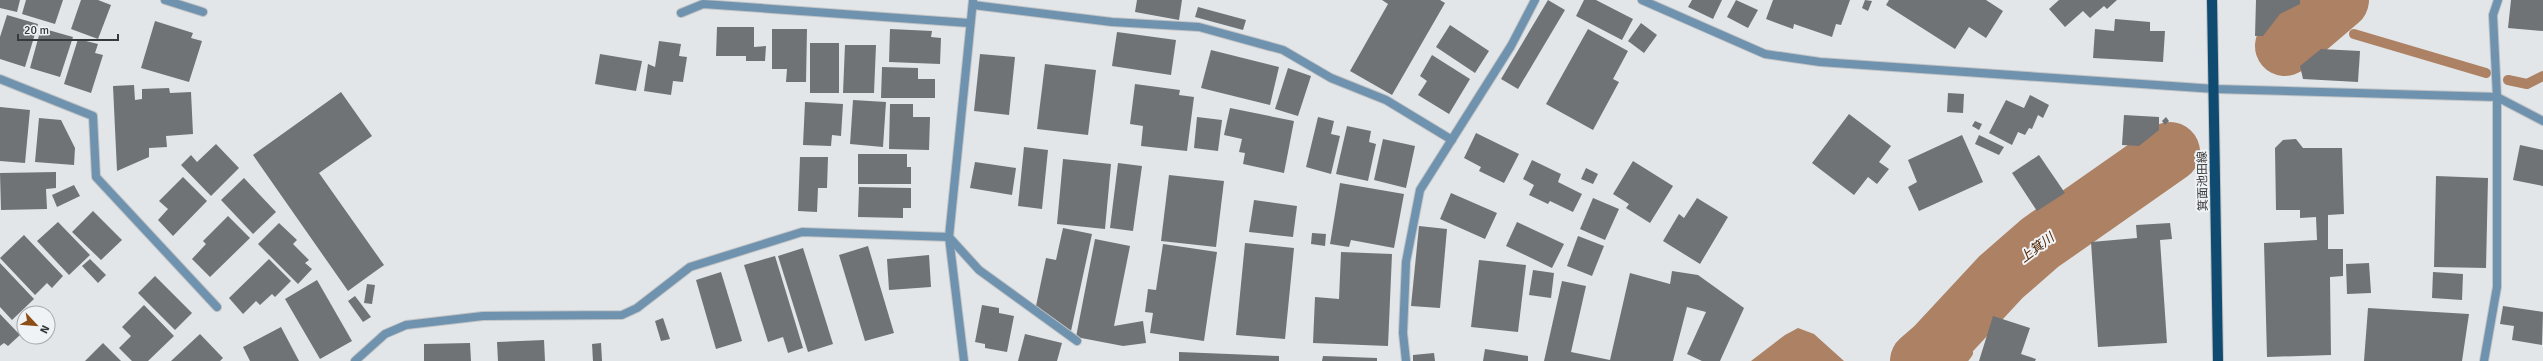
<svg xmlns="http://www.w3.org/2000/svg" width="2543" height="361" viewBox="0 0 2543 361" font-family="Signika,'Noto Sans JP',sans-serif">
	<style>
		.water { fill: #ac8164 }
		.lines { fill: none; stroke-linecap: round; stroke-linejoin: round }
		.stream { stroke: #ac8164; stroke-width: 10 }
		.river { stroke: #ac8164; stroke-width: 60 }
		.building { fill: #707375 }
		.minor-casing { stroke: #c1c3c5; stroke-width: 10 }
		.primary-casing { stroke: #c1c3c5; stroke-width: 12 }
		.minor { stroke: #6f92ae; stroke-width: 8 }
		.primary { stroke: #0f4a70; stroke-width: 10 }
		.labels { text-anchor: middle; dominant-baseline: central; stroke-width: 4; stroke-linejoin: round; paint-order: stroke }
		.street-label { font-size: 12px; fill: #38393a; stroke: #f0f3f6 }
		.water-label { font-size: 13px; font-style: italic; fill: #502600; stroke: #f0f3f6 }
	</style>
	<rect width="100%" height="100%" fill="#e3e6e8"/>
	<!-- water -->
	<polygon class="water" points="1798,328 1814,334 1844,361 1751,361 1785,335"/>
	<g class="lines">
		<!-- stream -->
		<g class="stream">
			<polyline points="2314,22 2329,27"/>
			<polyline points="2354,34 2486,73"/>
			<polyline points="2508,80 2527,84 2543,76"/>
			<path d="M1953 329C1960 337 1965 343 1968 353L1962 361"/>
		</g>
		<!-- river -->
		<g class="river">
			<polyline points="2285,46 2339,0"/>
			<polyline points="1920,361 1935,348 2001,277 2040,243 2170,152"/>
		</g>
	</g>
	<!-- building -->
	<g class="building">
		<polygon points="0,0 20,0 17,12 0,8"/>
		<polygon points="26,0 63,0 55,24 22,14"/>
		<polygon points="81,0 98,0 111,5 98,39 71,29"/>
		<polygon points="1137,0 1182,0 1179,20 1135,12"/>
		<polygon points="1382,0 1440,0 1445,3 1392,95 1350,71 1388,4"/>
		<polygon points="1548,0 1565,10 1518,89 1501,79"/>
		<polygon points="1584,0 1596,0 1633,19 1622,40 1576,16"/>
		<polygon points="1692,0 1722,0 1713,19 1688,7"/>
		<polygon points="1736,0 1758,10 1748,28 1727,17"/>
		<polygon points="1773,0 1850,0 1841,25 1836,24 1832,37 1794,24 1793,29 1766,19"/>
		<polygon points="1865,0 1872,1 1868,11 1862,8"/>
		<polygon points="1889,0 1986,0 2003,11 1986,38 1969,27 1955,49 1886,5"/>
		<polygon points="2059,0 2117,0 2107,9 2104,6 2090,18 2083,11 2065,27 2049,9"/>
		<polygon points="2256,0 2300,0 2300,4 2280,14 2263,36 2255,36"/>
		<polygon points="2511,0 2543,0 2543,31 2508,28"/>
		<polygon points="1198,7 1246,20 1243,30 1195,17"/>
		<polygon points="7,15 38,24 25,67 0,59 0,37"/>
		<polygon points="2115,19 2150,22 2150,31 2165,31 2163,62 2093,58 2095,29 2114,31"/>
		<polygon points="155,21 193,33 191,38 202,41 189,82 141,68"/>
		<polygon points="1641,23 1657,35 1644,53 1628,41"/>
		<polygon points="1450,25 1489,51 1475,73 1436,47"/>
		<polygon points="717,27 754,27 754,47 766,46 765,61 746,61 746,56 716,56"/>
		<polygon points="41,28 73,37 60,77 30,68"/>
		<polygon points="772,29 807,29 806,82 786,82 787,69 772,69"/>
		<polygon points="890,29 932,31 931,37 941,38 940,64 889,62"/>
		<polygon points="1588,29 1628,51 1613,79 1619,82 1593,130 1546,104"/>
		<polygon points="1117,32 1176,40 1171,75 1112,66"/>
		<polygon points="78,39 98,44 95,53 103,55 91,93 64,84"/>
		<polygon points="659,41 681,44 679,56 687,57 683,82 673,81 671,95 644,91 648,64 655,67"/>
		<rect x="810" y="43" width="29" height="50"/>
		<polygon points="845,45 876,45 874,93 843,93"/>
		<polygon points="2321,49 2360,51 2358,82 2303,79 2300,66"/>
		<polygon points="1211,50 1279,67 1270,105 1201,88"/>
		<polygon points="600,54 642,61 636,91 595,84"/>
		<polygon points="980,54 1015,57 1009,115 974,111"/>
		<polygon points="1432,55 1470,79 1449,114 1418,95 1427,81 1420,76"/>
		<polygon points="1045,64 1096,70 1088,135 1037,129"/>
		<polygon points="882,67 918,68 918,79 935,79 935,98 881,98"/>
		<polygon points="1288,68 1311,76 1298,116 1275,109"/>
		<polygon points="1135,84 1180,90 1179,95 1194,97 1187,151 1141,146 1143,126 1130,124"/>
		<polygon points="134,85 135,100 142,99 142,89 169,88 170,93 191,92 193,134 166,136 167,147 149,148 149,157 117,171 113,86"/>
		<polygon points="341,92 372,136 319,173 384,265 348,291 253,155"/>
		<polygon points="1948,93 1964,94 1963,113 1947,112"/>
		<polygon points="2030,95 2049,105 2043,118 2038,115 2032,129 2029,128 2025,135 2018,132 2012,145 1989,133 2006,100 2024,108"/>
		<polygon points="853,100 886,102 883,147 850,144"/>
		<polygon points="805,102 843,104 841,136 832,135 831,146 803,145"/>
		<polygon points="890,104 913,104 913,117 930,117 929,150 889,149"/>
		<polygon points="0,107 30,110 25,163 0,161"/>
		<polygon points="1230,108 1294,121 1284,173 1243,164 1245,153 1239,152 1242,139 1224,135"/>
		<polygon points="1849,114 1891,146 1879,162 1889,169 1877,184 1868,177 1854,195 1812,163"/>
		<polygon points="2124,115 2159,117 2159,130 2139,146 2122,145"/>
		<polygon points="1197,117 1222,120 1218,151 1194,148"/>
		<polygon points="1318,117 1334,121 1331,134 1340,136 1331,174 1306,167"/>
		<polygon points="2166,117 2169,121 2165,125 2162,121"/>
		<polygon points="39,118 61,120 75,148 74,165 35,162"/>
		<polygon points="1975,121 1982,124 1979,130 1972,126"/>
		<polygon points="1347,126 1371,131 1369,142 1376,144 1368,181 1336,174"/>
		<polygon points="1476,133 1519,154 1504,183 1479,171 1481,167 1464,158"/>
		<polygon points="1962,135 1983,182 1919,211 1908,187 1917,182 1908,160"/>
		<polygon points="1979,135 2004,147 1999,155 1975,144"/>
		<polygon points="1383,139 1415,146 1406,188 1374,180"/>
		<polygon points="2296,139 2303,148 2342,148 2344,214 2328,215 2328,249 2343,249 2343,276 2330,277 2331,355 2267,357 2264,243 2317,240 2316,217 2300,218 2300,210 2276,210 2275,148 2283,140"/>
		<polygon points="216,144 239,168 211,196 181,165 191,155 197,162"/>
		<polygon points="2520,145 2543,150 2543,186 2513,180"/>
		<polygon points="1024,147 1048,150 1042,209 1018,206"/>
		<polygon points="858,154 907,154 907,167 911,167 911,184 858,184"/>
		<polygon points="2039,155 2065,193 2037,211 2012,173"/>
		<polygon points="800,157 828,157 827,188 818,188 817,212 798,211"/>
		<polygon points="1063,159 1111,164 1105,229 1057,224"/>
		<polygon points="1532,160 1561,174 1558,182 1582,194 1573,212 1550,201 1548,204 1529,195 1534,185 1523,179"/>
		<polygon points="1633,161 1673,186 1650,223 1626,208 1629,204 1613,194"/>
		<polygon points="975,162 1016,168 1012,195 970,188"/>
		<polygon points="1118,163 1142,166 1133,231 1110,228"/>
		<polygon points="1586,168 1598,174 1593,184 1581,179"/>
		<polygon points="56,172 56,188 46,189 47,209 1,210 0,173"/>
		<polygon points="1169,175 1224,181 1216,247 1161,241"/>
		<polygon points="2436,176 2488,178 2486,268 2434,267"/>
		<polygon points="183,177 207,201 173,236 158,220 168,209 159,201"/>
		<polygon points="244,178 276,212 253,234 221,200"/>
		<polygon points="1340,183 1404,194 1394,248 1351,240 1349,247 1330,244"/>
		<polygon points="74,185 80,196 57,207 52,195"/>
		<polygon points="859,187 911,188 911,208 903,208 903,218 858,217"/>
		<polygon points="1451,193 1497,213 1485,239 1440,219"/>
		<polygon points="1593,198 1619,209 1605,240 1580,229"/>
		<polygon points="1697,198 1728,217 1700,264 1663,241 1679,214 1684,218"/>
		<polygon points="1254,200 1297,206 1293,237 1249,232"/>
		<polygon points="93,211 122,240 101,260 72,232"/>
		<polygon points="228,216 250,238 210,277 192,259 206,244 203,241"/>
		<polygon points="58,222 90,255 69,275 37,241"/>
		<polygon points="1517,222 1564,244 1552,268 1506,246"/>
		<polygon points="279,223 297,240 293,244 309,260 305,263 312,269 298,284 258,244"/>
		<polygon points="2170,223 2172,239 2160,240 2167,343 2098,347 2091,242 2137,238 2136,225"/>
		<polygon points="1419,226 1447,229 1440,308 1411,306"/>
		<polygon points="1063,228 1092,234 1071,331 1036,306 1046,258 1056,260"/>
		<polygon points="1312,233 1326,234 1325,246 1311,244"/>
		<polygon points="24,235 63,276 52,288 47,283 35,295 0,258"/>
		<polygon points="1578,236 1604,246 1592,276 1567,266"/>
		<polygon points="1095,239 1130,246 1114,326 1143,321 1146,343 1123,346 1076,337"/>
		<polygon points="1245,243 1294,248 1285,339 1236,335"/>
		<polygon points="1163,244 1217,252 1204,341 1150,333 1153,313 1145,312 1148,289 1156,290"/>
		<polygon points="868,246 894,333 865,341 839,255"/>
		<polygon points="803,248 833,344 808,352 778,256"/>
		<polygon points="1341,252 1392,254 1388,346 1313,343 1315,297 1339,299"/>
		<polygon points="929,255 931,287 889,290 887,259"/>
		<polygon points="775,256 803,348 788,353 783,337 768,342 744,265"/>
		<polygon points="90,259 106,275 98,283 82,266"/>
		<polygon points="269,259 291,281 275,297 272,294 260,305 256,301 243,314 229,298"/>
		<polygon points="1479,260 1526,265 1518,332 1471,327"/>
		<polygon points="0,263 34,299 12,320 0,307"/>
		<polygon points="2369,263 2371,293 2347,294 2346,264"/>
		<polygon points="1533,270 1554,273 1551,298 1529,295"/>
		<polygon points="1672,271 1698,275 1744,308 1720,361 1702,361 1687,354 1706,312 1687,307 1673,361 1544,361 1562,281 1586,286 1571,352 1610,360 1630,273 1670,284"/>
		<polygon points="721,272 742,341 716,349 696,280"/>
		<polygon points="2433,272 2463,274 2462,300 2432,298"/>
		<polygon points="155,276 192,313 175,330 138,293"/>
		<polygon points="317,280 352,341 320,359 285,299"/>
		<polygon points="367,284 375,285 372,304 364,303"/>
		<polygon points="355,296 371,317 363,322 348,301"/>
		<polygon points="144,305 174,336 148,361 132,361 119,348 131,336 122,327"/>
		<polygon points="982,305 999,308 999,313 1014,316 1007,352 985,348 985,344 975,342"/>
		<polygon points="2503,306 2543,312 2542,345 2512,340 2514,326 2500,324"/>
		<polygon points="2368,308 2469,314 2462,361 2364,361"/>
		<polygon points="0,314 20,335 8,346 4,343 0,346"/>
		<polygon points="1993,316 2030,328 2021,354 2036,359 2035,361 1979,361"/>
		<polygon points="663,318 670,339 661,341 655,321"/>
		<polygon points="281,327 299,361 250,361 243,347"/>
		<polygon points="200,334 223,358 220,361 171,361"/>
		<polygon points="1025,334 1062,343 1057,361 1018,361"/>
		<polygon points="544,340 545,361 498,361 497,342"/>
		<polygon points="103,343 121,361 85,361"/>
		<polygon points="470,343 471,361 424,361 424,344"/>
		<polygon points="601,343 602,361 593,361 592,344"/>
		<polygon points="1485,349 1528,356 1528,361 1483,361"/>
		<polygon points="1179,352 1279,356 1279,361 1179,361"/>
		<polygon points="1434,353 1435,361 1413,361 1413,355"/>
		<polygon points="1323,356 1377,358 1377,361 1322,361"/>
	</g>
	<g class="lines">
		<!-- minor casing -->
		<g class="minor-casing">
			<g id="minor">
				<polyline points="165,0 203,12"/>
				<polyline points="1642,0 1765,54 1820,62 2215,89 2497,97 2543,121"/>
				<polyline points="973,5 1112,22 1199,27 1283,50 1331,78 1386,100 1452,140"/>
				<polyline points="681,13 703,4 969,23"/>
				<polyline points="0,79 93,116 96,177 217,307"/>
				<polyline points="355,361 385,334 406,325 483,316 622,315 637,308 690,267 802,232 949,237 979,270 1077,341"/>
				<polyline points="964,361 949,237 973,0"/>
				<polyline points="1406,361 1403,333 1406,262 1420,190 1511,46 1535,0"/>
				<polyline points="2484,361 2497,287 2497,97 2493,15 2498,0"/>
			</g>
		</g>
		<!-- primary casing -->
		<g class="primary-casing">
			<polyline id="primary" points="2212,0 2218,361"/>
		</g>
		<!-- minor -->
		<use href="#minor" class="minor"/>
		<!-- primary -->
		<use href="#primary" class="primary"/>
	</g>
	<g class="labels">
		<!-- street labels -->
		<g class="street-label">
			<text transform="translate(2203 181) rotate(-91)">箕面池田線</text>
		</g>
		<!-- water labels -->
		<g class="water-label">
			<text transform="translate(2037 248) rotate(-37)">上箕川</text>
		</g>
	</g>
	<!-- north arrow -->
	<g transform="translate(36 325) rotate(116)"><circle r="19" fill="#f0f3f6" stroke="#a6a9ab"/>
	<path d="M0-3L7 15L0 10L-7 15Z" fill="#8d4d16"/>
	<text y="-6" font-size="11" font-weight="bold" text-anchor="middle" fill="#38393a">N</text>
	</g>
	<!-- scale -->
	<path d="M18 34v6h100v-6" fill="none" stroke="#38393a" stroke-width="2"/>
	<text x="24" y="34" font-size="12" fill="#38393a" stroke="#f0f3f6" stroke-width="3" paint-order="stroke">20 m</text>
</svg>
